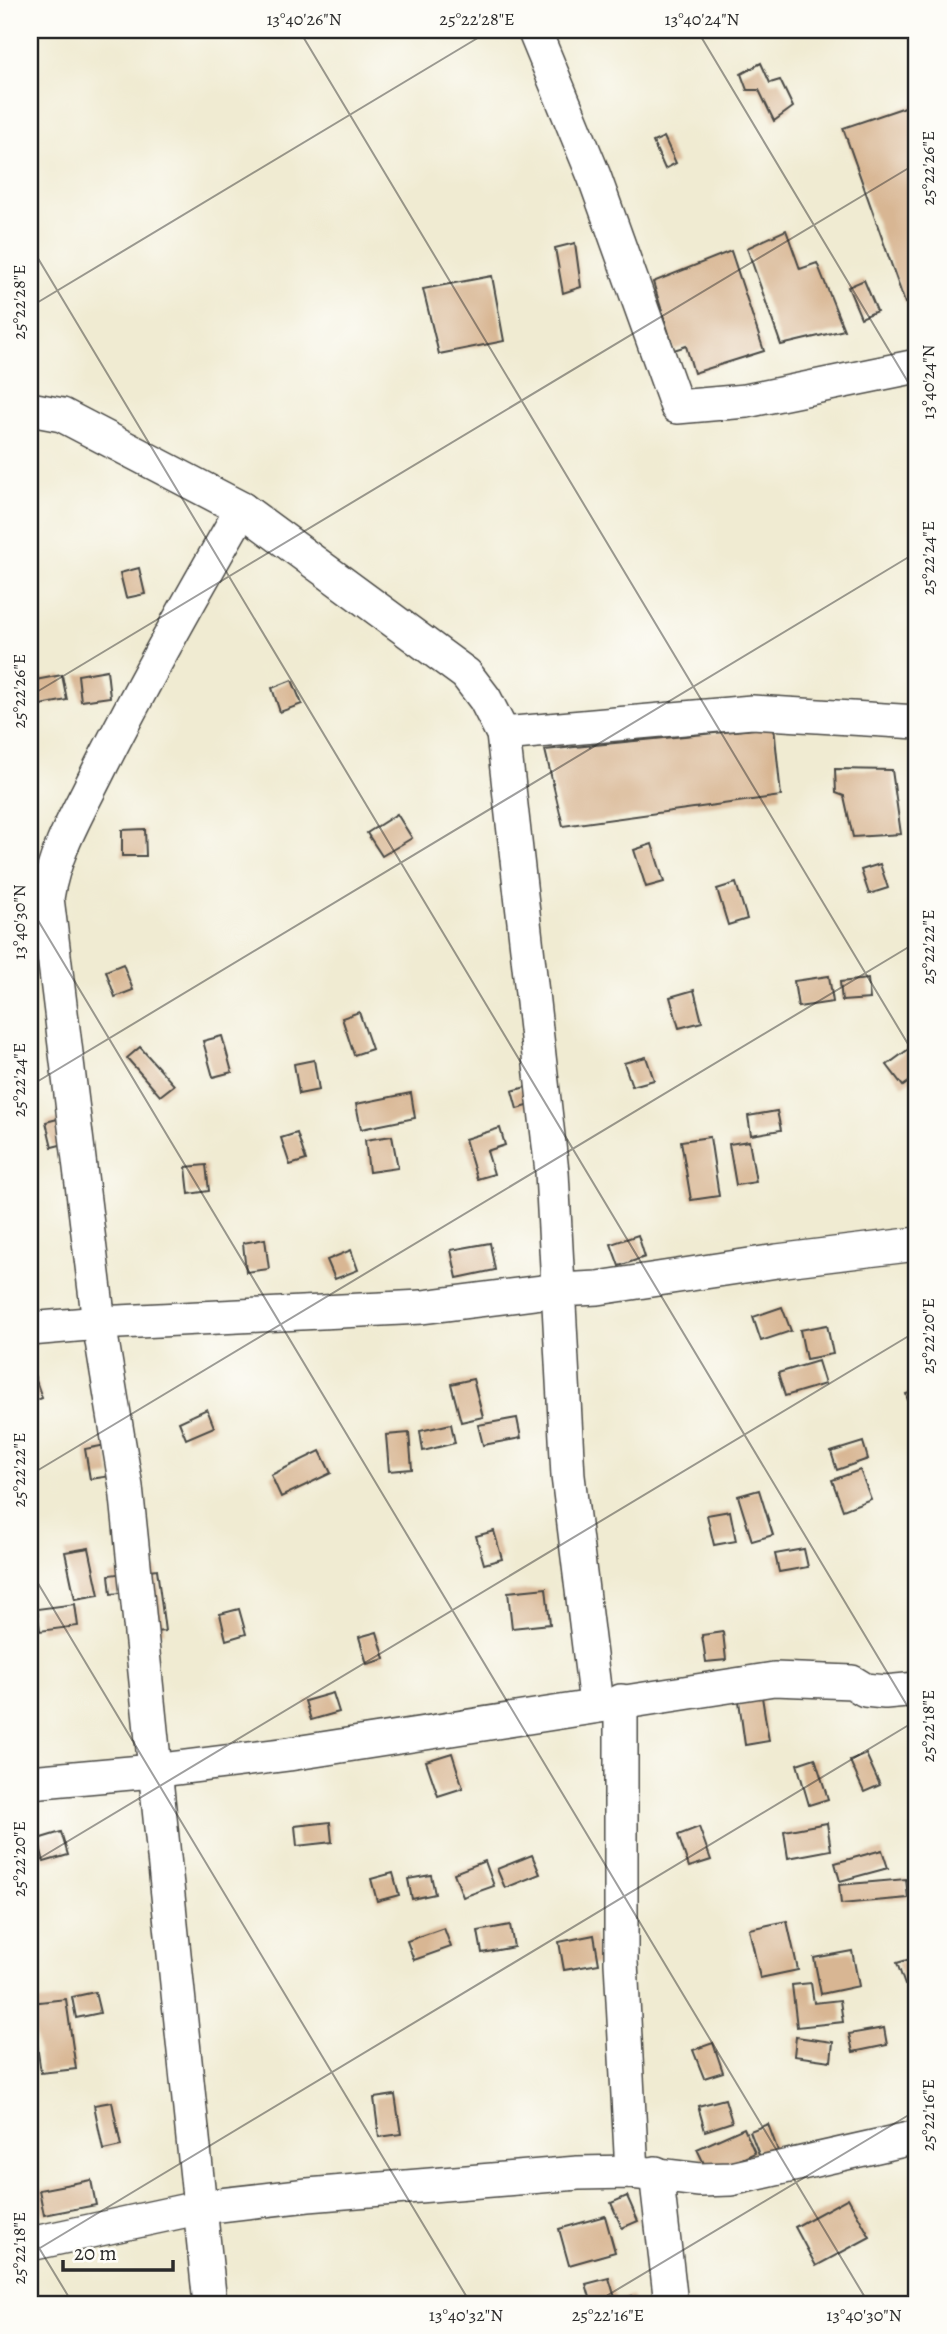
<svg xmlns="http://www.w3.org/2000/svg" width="947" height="2334" viewBox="0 0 947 2334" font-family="Alegreya,serif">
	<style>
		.building { fill: #d8b693 }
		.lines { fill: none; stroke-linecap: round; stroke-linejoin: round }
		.street-casing { stroke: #494844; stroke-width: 36 }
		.street { stroke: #fff; stroke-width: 33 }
		.ticks { fill: none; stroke: #2b2b2b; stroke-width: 2; stroke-opacity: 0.45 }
		.neatline { fill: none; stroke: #2b2b2b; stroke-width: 2.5 }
		.ticks-label { font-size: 18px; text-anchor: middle; fill: #2b2b2b }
	</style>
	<rect width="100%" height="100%" fill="#fdfcf7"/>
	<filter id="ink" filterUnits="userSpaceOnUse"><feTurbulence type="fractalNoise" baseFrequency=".0143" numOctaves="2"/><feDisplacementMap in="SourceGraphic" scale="14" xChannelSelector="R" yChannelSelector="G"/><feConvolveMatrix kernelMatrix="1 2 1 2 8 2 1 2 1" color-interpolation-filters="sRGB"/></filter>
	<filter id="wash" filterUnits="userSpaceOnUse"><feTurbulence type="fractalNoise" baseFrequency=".00686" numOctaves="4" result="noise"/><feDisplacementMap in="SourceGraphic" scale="28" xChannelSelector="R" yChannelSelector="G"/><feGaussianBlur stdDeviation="1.57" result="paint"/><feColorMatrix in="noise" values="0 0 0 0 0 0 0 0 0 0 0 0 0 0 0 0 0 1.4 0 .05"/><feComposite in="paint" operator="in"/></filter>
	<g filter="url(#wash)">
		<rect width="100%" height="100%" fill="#f0ebd2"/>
		<g id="blocks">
			<!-- building -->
			<g class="building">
				<polygon points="761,63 770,83 780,80 793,107 774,121 759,90 747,90 741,74"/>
				<polygon points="917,103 917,300 905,303 843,128"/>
				<polygon points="664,137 676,163 665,169 653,142"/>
				<polygon points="786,230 800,269 817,263 844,330 781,345 747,248"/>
				<polygon points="575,243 581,287 563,293 555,248"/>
				<polygon points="731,251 764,351 694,373 686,346 674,350 653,282"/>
				<polygon points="492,276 504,341 439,354 423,289"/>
				<polygon points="864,280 877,311 861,318 848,287"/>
				<polygon points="139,568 145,594 126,598 120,573"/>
				<polygon points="107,670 110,697 81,701 78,675"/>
				<polygon points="62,675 67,700 30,707 30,681"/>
				<polygon points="292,680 302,704 280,712 272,688"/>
				<polygon points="774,727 781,796 563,826 545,750"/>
				<polygon points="835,769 892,770 901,834 853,837 844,796 836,793"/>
				<polygon points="397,814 412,838 382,856 367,833"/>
				<polygon points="145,829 146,856 122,856 122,830"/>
				<polygon points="652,844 664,882 646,887 634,850"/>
				<polygon points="880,864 888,888 869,894 861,870"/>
				<polygon points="736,883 747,919 728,925 717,889"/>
				<polygon points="123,964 133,990 115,997 106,971"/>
				<polygon points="829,976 833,1002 798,1007 794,981"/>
				<polygon points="868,979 870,999 842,1001 840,982"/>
				<polygon points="694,990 702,1022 679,1028 670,997"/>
				<polygon points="359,1012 372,1049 354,1055 342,1018"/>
				<polygon points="222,1036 232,1072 213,1077 203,1041"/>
				<polygon points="917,1043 917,1076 903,1086 887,1065"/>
				<polygon points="140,1047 174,1085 160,1096 127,1058"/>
				<polygon points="646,1057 654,1080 632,1086 624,1063"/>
				<polygon points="314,1060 319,1090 299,1094 294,1064"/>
				<polygon points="543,1082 548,1100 517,1109 512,1091"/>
				<polygon points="411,1093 415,1118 361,1129 356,1104"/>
				<polygon points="777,1111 781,1130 751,1135 748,1116"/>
				<polygon points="65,1117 72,1142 52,1147 46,1122"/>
				<polygon points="500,1128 505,1145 487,1151 494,1174 477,1179 465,1139"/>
				<polygon points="297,1133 306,1160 290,1165 281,1138"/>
				<polygon points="392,1136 398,1168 369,1172 365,1140"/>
				<polygon points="710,1137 719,1196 691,1200 681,1141"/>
				<polygon points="749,1141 756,1182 736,1185 729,1144"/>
				<polygon points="206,1165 209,1191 189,1194 186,1167"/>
				<polygon points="638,1235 645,1257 619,1266 611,1244"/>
				<polygon points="265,1239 269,1269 246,1272 243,1243"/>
				<polygon points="490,1243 495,1270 457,1278 451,1250"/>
				<polygon points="351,1250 358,1270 335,1279 327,1260"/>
				<polygon points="782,1307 791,1331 761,1341 753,1317"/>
				<polygon points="827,1325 833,1354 806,1359 800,1330"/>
				<polygon points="818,1361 825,1384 785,1396 778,1373"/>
				<polygon points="30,1363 42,1398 30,1402"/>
				<polygon points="473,1379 483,1417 461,1422 451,1384"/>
				<polygon points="917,1391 917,1422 915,1422 906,1394"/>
				<polygon points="207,1409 214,1427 186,1439 179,1422"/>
				<polygon points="517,1418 521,1438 483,1445 478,1425"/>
				<polygon points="451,1424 455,1443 423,1451 420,1431"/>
				<polygon points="409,1433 412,1469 389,1471 386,1435"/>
				<polygon points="863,1442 868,1459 837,1470 831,1452"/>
				<polygon points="106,1445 111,1476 90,1479 85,1449"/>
				<polygon points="320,1451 331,1473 281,1497 271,1475"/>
				<polygon points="860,1470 871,1499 843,1510 832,1480"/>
				<polygon points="759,1490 773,1535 752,1541 738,1496"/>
				<polygon points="730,1511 736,1541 714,1545 707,1515"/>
				<polygon points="494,1531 502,1559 484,1564 476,1536"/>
				<polygon points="89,1548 99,1595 75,1599 65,1552"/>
				<polygon points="804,1549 808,1567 779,1572 775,1554"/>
				<polygon points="157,1569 165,1631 143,1633 138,1591 111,1594 109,1575"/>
				<polygon points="546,1588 550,1624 512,1628 508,1592"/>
				<polygon points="75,1604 78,1626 40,1631 37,1609"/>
				<polygon points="239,1609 246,1634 226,1640 220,1614"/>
				<polygon points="377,1632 385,1659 367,1664 359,1637"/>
				<polygon points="723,1632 726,1660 706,1662 702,1635"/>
				<polygon points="333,1693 339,1712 311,1720 305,1701"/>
				<polygon points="762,1697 769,1741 745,1745 739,1701"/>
				<polygon points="452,1753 463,1788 438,1796 426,1761"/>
				<polygon points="866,1754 880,1785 864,1792 850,1761"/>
				<polygon points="815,1758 828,1799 809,1805 797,1764"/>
				<polygon points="330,1822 332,1842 297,1846 295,1826"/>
				<polygon points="827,1823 831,1850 788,1858 784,1831"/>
				<polygon points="699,1827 711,1860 689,1867 678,1835"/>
				<polygon points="61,1832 68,1855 44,1862 38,1839"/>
				<polygon points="882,1850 888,1868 840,1881 835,1863"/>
				<polygon points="532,1855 540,1874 505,1888 497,1869"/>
				<polygon points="485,1861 494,1886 463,1897 454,1873"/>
				<polygon points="393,1873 399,1895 377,1901 371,1879"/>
				<polygon points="431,1875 435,1894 412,1899 408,1879"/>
				<polygon points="906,1879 908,1898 841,1904 839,1885"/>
				<polygon points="787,1921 798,1970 760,1978 749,1929"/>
				<polygon points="510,1925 514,1947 482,1953 478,1931"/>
				<polygon points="444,1928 451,1947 414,1960 407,1941"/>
				<polygon points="594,1935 599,1964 564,1970 559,1942"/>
				<polygon points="852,1951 859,1986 821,1994 814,1958"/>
				<polygon points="917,1957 917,1981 905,1985 897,1963"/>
				<polygon points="811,1983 814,2003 840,2000 843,2022 797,2027 792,1985"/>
				<polygon points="95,1992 100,2013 76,2018 72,1997"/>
				<polygon points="66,1999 76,2069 41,2073 31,2003"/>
				<polygon points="884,2028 887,2045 853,2052 849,2034"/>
				<polygon points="796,2037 833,2042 831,2061 794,2056"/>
				<polygon points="713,2043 723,2072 704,2078 693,2050"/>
				<polygon points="395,2095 401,2134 379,2137 374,2098"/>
				<polygon points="725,2099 732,2122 705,2131 698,2106"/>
				<polygon points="112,2102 121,2146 103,2150 94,2105"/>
				<polygon points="768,2124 778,2151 760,2157 750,2131"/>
				<polygon points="744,2128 755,2153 709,2174 697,2149"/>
				<polygon points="91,2180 96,2205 44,2215 39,2190"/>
				<polygon points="627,2196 638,2221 622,2228 611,2203"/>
				<polygon points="848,2198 870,2237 816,2266 795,2227"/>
				<polygon points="605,2216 615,2252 569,2265 559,2229"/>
				<polygon points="609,2278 616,2301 632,2296 634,2304 592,2304 586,2284"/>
			</g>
		</g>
	</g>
	<g filter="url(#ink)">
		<use href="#blocks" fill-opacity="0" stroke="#494844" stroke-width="2"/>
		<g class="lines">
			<!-- street casing -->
			<g class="street-casing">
				<g id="street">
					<polyline points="534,30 594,176 677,407 746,401 917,366"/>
					<polyline points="30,409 62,415 242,509 466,674 485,699 503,734 552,1172 568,1476 596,1704"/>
					<polyline points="503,734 752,712 917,722"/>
					<polyline points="30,1329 99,1323 422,1307 558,1290 598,1288 777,1261 917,1244"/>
					<polyline points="621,1701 621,1962 632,2172"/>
					<polyline points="30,1782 153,1771 289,1754 774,1679 852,1682 865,1690 885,1692 917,1689"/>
					<polyline points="656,2173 671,2304"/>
					<polyline points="30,2244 202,2207 308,2195 578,2173 632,2172 700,2180 731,2179 917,2137"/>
					<path d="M210 2304 126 1487 99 1323 47 898C54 851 80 809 101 766 145 679 193 594 242 509"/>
				</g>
			</g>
			<!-- street -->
			<use href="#street" class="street"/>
		</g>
	</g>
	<!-- ticks -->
	<path class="ticks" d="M299 30 917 1059M697 30 917 397M30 245 917 1722M30 307 491 30M30 696 917 163M30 907 869 2304M30 1086 917 552M30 1475 917 942M30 1570 471 2304M30 1864 917 1331M30 2233 73 2304M30 2254 917 1720M593 2304 917 2110"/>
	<!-- margin -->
	<rect width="947" height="2334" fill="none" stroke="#fdfcf7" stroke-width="77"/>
	<!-- scale -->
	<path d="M63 2260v10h110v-10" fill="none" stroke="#2b2b2b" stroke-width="3.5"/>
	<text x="74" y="2260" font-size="21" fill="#2b2b2b" stroke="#fdfcf7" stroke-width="5" paint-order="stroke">20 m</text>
	<rect x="38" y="38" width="870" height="2258" class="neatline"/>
	<g class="ticks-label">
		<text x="304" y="25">13°40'26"N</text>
		<text x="477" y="25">25°22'28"E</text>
		<text x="702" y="25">13°40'24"N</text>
		<text transform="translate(928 168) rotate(-90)" y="6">25°22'26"E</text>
		<text transform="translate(19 302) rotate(-90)" y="6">25°22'28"E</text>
		<text transform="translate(928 382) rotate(-90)" y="6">13°40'24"N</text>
		<text transform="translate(928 558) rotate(-90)" y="6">25°22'24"E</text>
		<text transform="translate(19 691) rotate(-90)" y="6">25°22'26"E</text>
		<text transform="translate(19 922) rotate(-90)" y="6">13°40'30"N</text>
		<text transform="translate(928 947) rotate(-90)" y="6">25°22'22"E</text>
		<text transform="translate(19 1080) rotate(-90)" y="6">25°22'24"E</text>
		<text transform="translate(928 1336) rotate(-90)" y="6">25°22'20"E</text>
		<text transform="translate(19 1470) rotate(-90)" y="6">25°22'22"E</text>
		<text transform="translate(928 1726) rotate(-90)" y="6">25°22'18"E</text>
		<text transform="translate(19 1859) rotate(-90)" y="6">25°22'20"E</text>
		<text transform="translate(928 2115) rotate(-90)" y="6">25°22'16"E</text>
		<text transform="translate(19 2248) rotate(-90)" y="6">25°22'18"E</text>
		<text x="466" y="2321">13°40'32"N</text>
		<text x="608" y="2321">25°22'16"E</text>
		<text x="864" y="2321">13°40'30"N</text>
	</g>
</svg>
